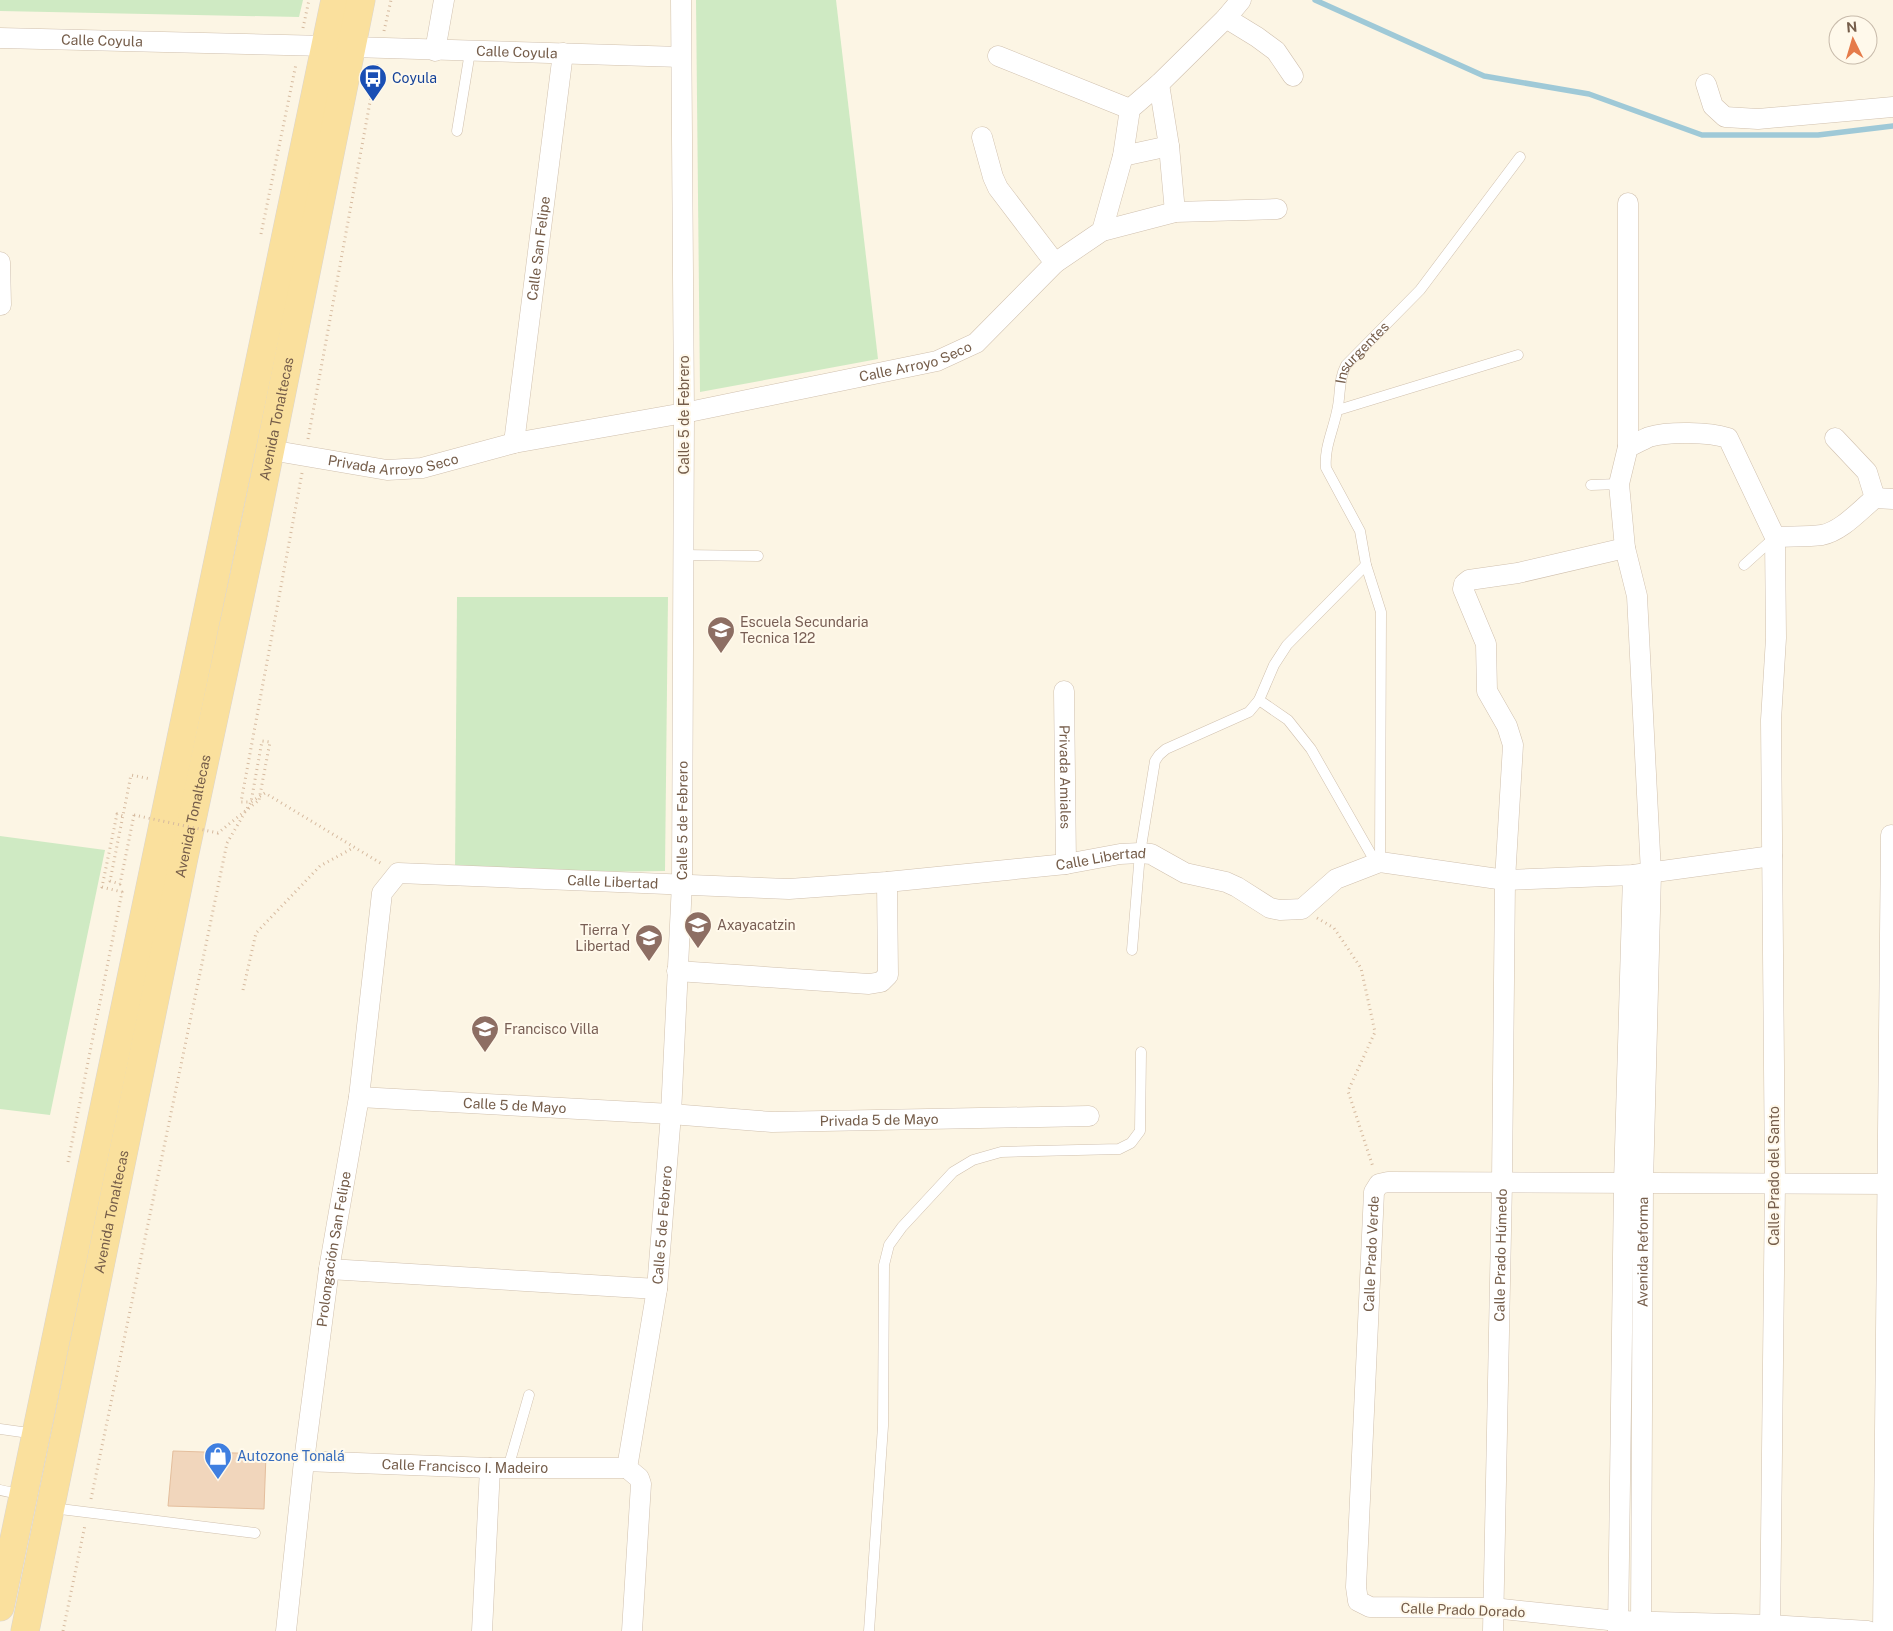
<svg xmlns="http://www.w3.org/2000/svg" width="1893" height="1631" viewBox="0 0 1893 1631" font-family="'Public Sans',sans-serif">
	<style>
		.green { fill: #cfeac3 }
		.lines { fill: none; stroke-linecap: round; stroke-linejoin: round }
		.stream { stroke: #9fc9d7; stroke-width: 5.5 }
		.building { fill: #f1d6bc; stroke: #e4be9d }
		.lane-casing { stroke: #d0c0ae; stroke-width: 11 }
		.street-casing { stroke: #d0c0ae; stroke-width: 21 }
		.primary-casing { stroke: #dbd5d0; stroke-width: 29 }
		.path { stroke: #d6ba9f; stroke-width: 3; stroke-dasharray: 1 4; stroke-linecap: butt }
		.lane { stroke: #fff; stroke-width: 10 }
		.street { stroke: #fff; stroke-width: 20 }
		.primary { stroke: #fae09d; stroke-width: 28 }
		.path-bridge { stroke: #d6ba9f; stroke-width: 3; stroke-dasharray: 1 4; stroke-linecap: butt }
		.labels { text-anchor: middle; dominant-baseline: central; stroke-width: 4; stroke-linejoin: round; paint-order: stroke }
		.street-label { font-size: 14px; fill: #755d4a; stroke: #fff9eb }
		.transit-label { font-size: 14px; fill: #164399; stroke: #fff9eb; text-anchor: start }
		.education-label { font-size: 14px; fill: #785e54; stroke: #fff9eb; text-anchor: start }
		.shop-label { font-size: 14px; fill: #366cbe; stroke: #fff9eb; text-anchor: start }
	</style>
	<rect width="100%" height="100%" fill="#fcf5e4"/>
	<!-- green -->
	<g class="green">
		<polygon points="0,0 303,0 299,17 0,11"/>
		<polygon points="696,0 836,0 878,359 700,392"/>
		<polygon points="457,597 668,597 665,871 455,874"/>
		<polygon points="0,836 105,850 50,1115 0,1109"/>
	</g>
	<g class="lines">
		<!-- stream -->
		<polyline class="stream" points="1315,0 1484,76 1589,94 1702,135 1818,135 1893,126"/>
	</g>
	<!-- building -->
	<polygon class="building" points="173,1451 266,1454 264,1509 168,1506"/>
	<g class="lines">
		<!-- lane casing -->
		<g class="lane-casing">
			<g id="lane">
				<polyline points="457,131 470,52"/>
				<polyline points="1338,410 1518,355"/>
				<polyline points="1591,485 1619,484"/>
				<polyline points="683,555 758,556"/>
				<polyline points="1744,565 1775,537"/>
				<polyline points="1259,700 1288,720 1311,749 1376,863"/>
				<path id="s1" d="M1380 862 1381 612 1366 565 1360 531 1326 468C1324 448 1333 431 1337 411 1341 395 1338 380 1346 365L1420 290 1520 157"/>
				<polyline points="1132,950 1140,853 1155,761 1159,755 1166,749 1249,712 1259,700 1274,665 1287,645 1366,565"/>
				<polyline points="0,1429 36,1434"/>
				<polyline points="508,1468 529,1395"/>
				<polyline points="0,1490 23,1495"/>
				<polyline points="52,1508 255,1533"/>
				<polyline points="869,1631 883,1426 884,1265 889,1245 902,1227 953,1172 973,1160 1001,1152 1119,1149 1131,1143 1140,1131 1141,1052"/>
			</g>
		</g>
		<!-- street casing -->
		<g class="street-casing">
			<g id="street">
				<polyline points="1226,18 1257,37 1276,51 1293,76"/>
				<path id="s2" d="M0 38 326 46"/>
				<path id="s3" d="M352 47 681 57"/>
				<polyline points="435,51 444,0"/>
				<polyline points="998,56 1130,109"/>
				<polyline points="1159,84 1169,146 1175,212"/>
				<polyline points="1706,84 1713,106 1725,117 1758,119 1893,107"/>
				<polyline points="982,137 993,177 998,188 1055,263"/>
				<polyline points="1123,156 1169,146"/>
				<polyline points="1102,231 1123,156 1130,109 1159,84 1226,18 1241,0"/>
				<polyline points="0,262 1,305"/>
				<polyline points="1835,438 1867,472 1875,498"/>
				<path id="s4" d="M514 443 563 53"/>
				<polyline points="1628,447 1628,203"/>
				<path id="s5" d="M270 450 387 470 422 468 514 443 684 413 937 361 976 343 1055 263 1102 231 1175 212 1277 209"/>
				<path d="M1775 537C1790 536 1807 537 1822 535 1842 531 1860 510 1875 498L1893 499"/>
				<path id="s6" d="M1064 691 1066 864"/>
				<polyline points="677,971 869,984 881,982 888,975 887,882"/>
				<path id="s7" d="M359 1097 671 1114 772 1122 1089 1116"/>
				<polyline points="329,1269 657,1289"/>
				<path id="s8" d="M304 1461 490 1468H627"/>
				<path id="s9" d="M286 1631 304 1461 329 1269 359 1097 382 893 398 873 789 889 887 882 1066 864 1120 854 1140 853 1151 854 1185 873 1226 882 1237 887 1270 908 1280 910 1302 909 1336 879 1380 862 1505 880 1633 875 1772 856"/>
				<polyline points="482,1631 490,1468"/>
				<path id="s10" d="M632 1631 641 1484 639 1478 627 1468 657 1289 671 1114 682 883 684 413 681 0"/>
				<path id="s11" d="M1493 1631 1502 1182 1505 880 1513 745 1507 726 1487 691 1486 644 1463 589 1464 584 1469 580 1518 573 1625 548"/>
				<polyline points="1618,1631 1624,1182 1633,875"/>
				<path id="s12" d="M1641 1631 1643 1183 1651 873 1637 596 1625 548 1619 484 1628 447C1635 444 1642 440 1649 437 1669 431 1709 432 1728 438L1775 537 1776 638 1771 720 1775 1183 1770 1631"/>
				<path id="s13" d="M1868 1631 1770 1625 1618 1621 1493 1608 1370 1607 1358 1601 1356 1587 1374 1192 1379 1184 1388 1182 1893 1184"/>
				<polyline points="1883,1631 1891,835"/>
			</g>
		</g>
		<!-- primary casing -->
		<g class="primary-casing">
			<g id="primary">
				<polyline points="0,1607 335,0"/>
				<path id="s14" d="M25 1631 184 857 253 535 361 0"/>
			</g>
		</g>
		<!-- path -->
		<g class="path">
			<polyline points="303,28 309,0"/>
			<polyline points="384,31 391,0"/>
			<polyline points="261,234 296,64"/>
			<polyline points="308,439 377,64"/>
			<polyline points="302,473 241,802 251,802 265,793 382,864"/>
			<polyline points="134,815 120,884 110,881 131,775 151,779"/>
			<polyline points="1317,918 1334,928 1361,968 1375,1032 1348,1091 1373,1167"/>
			<polyline points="243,990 256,933 320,866 353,848"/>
			<polyline points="68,1162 122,892 102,887 117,814 123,816"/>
			<polyline points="91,1499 227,843 251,802 262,741 270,742 259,800"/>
			<polyline points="63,1631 85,1525"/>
		</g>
		<!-- lane -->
		<use href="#lane" class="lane"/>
		<!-- street -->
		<use href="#street" class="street"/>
		<!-- primary -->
		<use href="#primary" class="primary"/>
		<!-- path-bridge -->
		<polyline class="path-bridge" points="134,815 218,833 259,800"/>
	</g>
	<!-- icons -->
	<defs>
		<g id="bus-pin" transform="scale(1.4375)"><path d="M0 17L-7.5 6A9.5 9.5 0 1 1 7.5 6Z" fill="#1a4fb4" stroke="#fff9eb"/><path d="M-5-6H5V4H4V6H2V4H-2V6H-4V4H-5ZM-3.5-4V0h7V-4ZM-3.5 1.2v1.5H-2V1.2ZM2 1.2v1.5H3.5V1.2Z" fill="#fff"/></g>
		<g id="school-pin" transform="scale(1.4375)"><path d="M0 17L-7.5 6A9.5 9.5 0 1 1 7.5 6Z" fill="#8d6e63" stroke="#fff9eb"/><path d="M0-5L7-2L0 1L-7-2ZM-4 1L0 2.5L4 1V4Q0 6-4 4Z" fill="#fff"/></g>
		<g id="shop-pin" transform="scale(1.4375)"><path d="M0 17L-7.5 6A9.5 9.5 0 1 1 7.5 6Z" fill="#3f7fe0" stroke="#fff9eb"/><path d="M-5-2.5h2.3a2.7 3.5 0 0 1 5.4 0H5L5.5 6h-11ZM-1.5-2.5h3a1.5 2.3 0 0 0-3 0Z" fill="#fff"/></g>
	</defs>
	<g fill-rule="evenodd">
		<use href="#bus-pin" x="373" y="78"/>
		<use href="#school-pin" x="721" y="630"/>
		<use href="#school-pin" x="698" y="925"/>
		<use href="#school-pin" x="649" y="938"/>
		<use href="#school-pin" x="485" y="1029"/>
		<use href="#shop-pin" x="218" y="1456"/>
	</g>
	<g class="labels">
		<!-- street labels -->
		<g class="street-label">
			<text stroke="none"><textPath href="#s2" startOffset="102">Calle Coyula</textPath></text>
			<text stroke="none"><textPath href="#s3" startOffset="165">Calle Coyula</textPath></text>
			<text stroke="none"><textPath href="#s4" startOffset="196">Calle San Felipe</textPath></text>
			<text stroke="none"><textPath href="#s1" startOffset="530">Insurgentes</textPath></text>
			<text stroke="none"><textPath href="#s5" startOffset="659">Calle Arroyo Seco</textPath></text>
			<text transform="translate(684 415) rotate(-90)">Calle 5 de Febrero</text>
			<text stroke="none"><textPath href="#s14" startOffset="1238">Avenida Tonaltecas</textPath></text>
			<text stroke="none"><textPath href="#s5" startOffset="125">Privada Arroyo Seco</textPath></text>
			<text stroke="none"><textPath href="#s6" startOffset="86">Privada Amiales</textPath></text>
			<text stroke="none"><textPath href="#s14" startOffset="832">Avenida Tonaltecas</textPath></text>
			<text stroke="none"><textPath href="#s10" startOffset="820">Calle 5 de Febrero</textPath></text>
			<text stroke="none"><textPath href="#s9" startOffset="1475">Calle Libertad</textPath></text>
			<text stroke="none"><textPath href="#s9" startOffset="985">Calle Libertad</textPath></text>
			<text stroke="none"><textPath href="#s7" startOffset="156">Calle 5 de Mayo</textPath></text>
			<text stroke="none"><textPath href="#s7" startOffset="521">Privada 5 de Mayo</textPath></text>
			<text transform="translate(1774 1176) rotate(-90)">Calle Prado del Santo</text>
			<text stroke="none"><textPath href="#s14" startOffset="428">Avenida Tonaltecas</textPath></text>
			<text stroke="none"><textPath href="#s10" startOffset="415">Calle 5 de Febrero</textPath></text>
			<text stroke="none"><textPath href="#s9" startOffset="385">Prolongación San Felipe</textPath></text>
			<text stroke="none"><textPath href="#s12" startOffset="379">Avenida Reforma</textPath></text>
			<text stroke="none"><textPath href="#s13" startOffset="860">Calle Prado Verde</textPath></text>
			<text stroke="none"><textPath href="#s11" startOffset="376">Calle Prado Húmedo</textPath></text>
			<text stroke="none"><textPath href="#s8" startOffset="161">Calle Francisco I. Madeiro</textPath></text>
			<text transform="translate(1463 1610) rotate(2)">Calle Prado Dorado</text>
		</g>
		<!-- transit labels -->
		<g class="transit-label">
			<text x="392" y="78">Coyula</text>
		</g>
		<!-- education labels -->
		<g class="education-label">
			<text x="740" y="622">Escuela Secundaria<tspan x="740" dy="16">Tecnica 122</tspan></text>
			<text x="717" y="925">Axayacatzin</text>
			<text x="630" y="930" text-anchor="end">Tierra Y<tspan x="630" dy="16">Libertad</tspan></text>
			<text x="504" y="1029">Francisco Villa</text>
		</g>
		<!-- shop labels -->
		<g class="shop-label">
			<text x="237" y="1456">Autozone Tonalá</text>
		</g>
	</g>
	<!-- north arrow -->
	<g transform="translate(1853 40) rotate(355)"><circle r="24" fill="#fff9eb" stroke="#c8bbab"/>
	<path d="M0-4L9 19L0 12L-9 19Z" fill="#e57b4a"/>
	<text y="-8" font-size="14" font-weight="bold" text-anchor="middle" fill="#755d4a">N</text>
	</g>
</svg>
